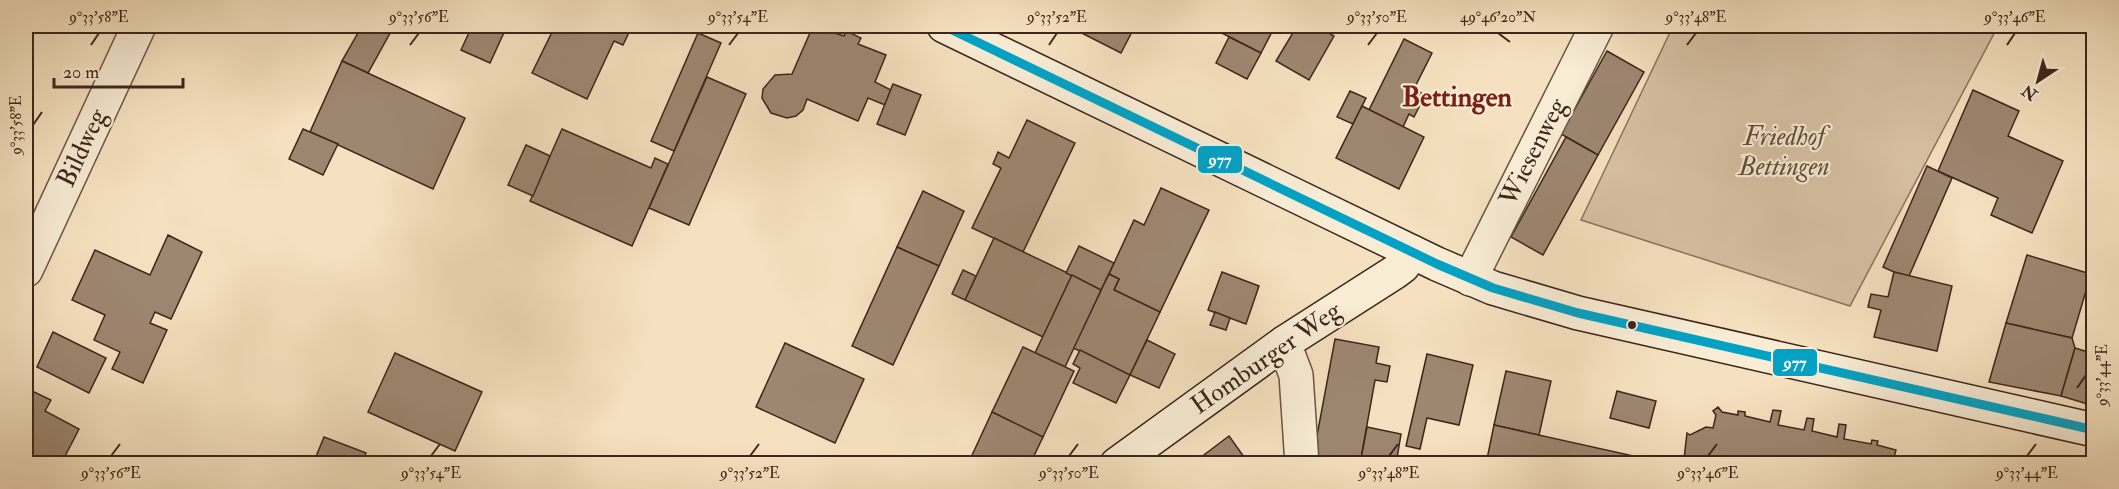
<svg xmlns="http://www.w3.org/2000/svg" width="2119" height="489" viewBox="0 0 2119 489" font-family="'IM FELL Double Pica',serif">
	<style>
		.green { fill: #d6c1a3; stroke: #8a7360; stroke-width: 1.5 }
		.building { fill: #9d8771; stroke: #3e251c; stroke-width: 1.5 }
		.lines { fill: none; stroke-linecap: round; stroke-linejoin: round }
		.street-casing { stroke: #6c5445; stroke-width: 36 }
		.secondary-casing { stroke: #3e251c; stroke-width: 36 }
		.street { stroke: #f8ecd5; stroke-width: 33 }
		.secondary { stroke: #f8ecd5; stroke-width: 33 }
		.bus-1-casing { stroke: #f8ecd5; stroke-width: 14 }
		.bus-1 { stroke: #03a2c5; stroke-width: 9 }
		.ticks { fill: none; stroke: #3e251c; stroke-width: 2 }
		.bus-dot { fill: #3e251c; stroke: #f8ecd5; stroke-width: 2 }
		.labels { text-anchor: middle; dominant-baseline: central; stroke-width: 4.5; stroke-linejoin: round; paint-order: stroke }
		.park-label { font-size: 26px; font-style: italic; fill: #644c3e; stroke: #f8ecd5 }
		.street-label { font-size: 26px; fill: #3e251c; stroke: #f8ecd5 }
		.quarter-label { font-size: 28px; font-weight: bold; fill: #7a1f14; stroke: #f8ecd5 }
		.line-badge { stroke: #f8ecd5; stroke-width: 2 }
		.badge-label { font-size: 16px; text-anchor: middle; font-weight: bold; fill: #fff }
		.neatline { fill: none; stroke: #3e251c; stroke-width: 2 }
		.ticks-label { font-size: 15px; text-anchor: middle; fill: #3e251c }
	</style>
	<rect width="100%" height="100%" fill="#f5e1bf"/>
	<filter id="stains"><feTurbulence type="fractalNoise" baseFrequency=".00333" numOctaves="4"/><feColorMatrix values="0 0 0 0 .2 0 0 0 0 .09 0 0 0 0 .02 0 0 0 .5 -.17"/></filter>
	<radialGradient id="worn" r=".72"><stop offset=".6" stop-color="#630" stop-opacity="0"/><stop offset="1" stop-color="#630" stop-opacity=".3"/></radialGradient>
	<!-- green -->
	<polygon class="green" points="1673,26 1998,26 1850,306 1581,220"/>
	<!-- building -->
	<g class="building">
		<polygon points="362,26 394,26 368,73 342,61"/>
		<polygon points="472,26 507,26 490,63 461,50"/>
		<polygon points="555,26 632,26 623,45 614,41 587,99 532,73"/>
		<polygon points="813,26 844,36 846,31 861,38 858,44 886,55 875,82 891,90 885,105 868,98 858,121 807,99 803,110 796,116 787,118 771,113 762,98 763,89 775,75 792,74"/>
		<polygon points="1068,26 1135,26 1121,53"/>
		<polygon points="1208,26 1275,26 1261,53"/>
		<polygon points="1297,26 1330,26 1327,32 1334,36 1309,80 1276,61"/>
		<polygon points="698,33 721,43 674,151 651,141"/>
		<polygon points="1229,37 1261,53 1247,79 1216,63"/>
		<polygon points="1404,39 1432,53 1414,89 1425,95 1414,117 1409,114 1403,127 1369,110"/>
		<polygon points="1607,51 1644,72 1598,155 1561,134"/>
		<polygon points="342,61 465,118 433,189 310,132"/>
		<polygon points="707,77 746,94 689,225 649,208"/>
		<polygon points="893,84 921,95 905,135 877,124"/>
		<polygon points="1973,90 2019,111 2008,136 2063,161 2032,233 1991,215 1998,198 1938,171"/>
		<polygon points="1350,91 1366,98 1353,124 1337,117"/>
		<polygon points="1362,106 1424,137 1399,189 1336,158"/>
		<polygon points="1027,120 1075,143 1023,252 972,228 1001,168 993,164 998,152 1009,158"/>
		<polygon points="303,129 338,144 323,175 289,159"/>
		<polygon points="562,129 651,168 655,158 668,164 632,246 530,201"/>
		<polygon points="1566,137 1598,155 1543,255 1511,237"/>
		<polygon points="526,145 550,156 533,196 508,185"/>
		<polygon points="1927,166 1952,178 1909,276 1894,272 1883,267"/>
		<polygon points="1161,188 1209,210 1160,312 1114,290 1119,279 1109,274 1134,220 1144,225"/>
		<polygon points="923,191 964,211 939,266 897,247"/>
		<polygon points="168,235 202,252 171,319 155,312 150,323 167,330 143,383 112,369 120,352 94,340 105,315 72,300 95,250 150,275"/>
		<polygon points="994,238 1072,275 1043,337 965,300"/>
		<polygon points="1079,246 1114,263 1101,290 1066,273"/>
		<polygon points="897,247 939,266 893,365 852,346"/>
		<polygon points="2027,255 2091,274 2072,338 2006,323"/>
		<polygon points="963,270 976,276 965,300 952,294"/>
		<polygon points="1222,272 1259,286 1246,324 1208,310"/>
		<polygon points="1894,272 1952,286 1937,351 1874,337 1881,310 1868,307 1871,294 1888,297"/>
		<polygon points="1109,274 1119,279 1114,290 1160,312 1130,375 1073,348"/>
		<polygon points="1072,275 1101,290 1065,367 1035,353"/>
		<polygon points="1215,312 1230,318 1226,330 1210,325"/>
		<polygon points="2006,323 2072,338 2075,348 2061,396 1989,382"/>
		<polygon points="53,332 106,358 89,393 37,367"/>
		<polygon points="2094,333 2094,406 2061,396 2075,348 2088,352"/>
		<polygon points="1335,339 1379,347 1376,363 1390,366 1387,382 1375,380 1360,464 1313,457"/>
		<polygon points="1147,340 1175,354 1159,388 1130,375"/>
		<polygon points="785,343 864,379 835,443 756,407"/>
		<polygon points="1023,347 1074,371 1043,437 992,412"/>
		<polygon points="1080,350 1130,375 1116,403 1073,383 1080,368 1073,364"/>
		<polygon points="395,353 482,392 455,451 368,412"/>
		<polygon points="1427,354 1473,365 1459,425 1427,418 1420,449 1406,446"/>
		<polygon points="1506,371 1551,381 1539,435 1494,425"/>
		<polygon points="30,390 51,400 45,411 79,429 62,462 64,464 26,464 26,398"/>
		<polygon points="1617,391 1656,401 1649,428 1610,418"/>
		<polygon points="1718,407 1722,412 1738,415 1738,411 1745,412 1745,416 1770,422 1773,410 1781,411 1778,425 1804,430 1807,418 1814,419 1812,431 1837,437 1839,424 1846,425 1844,439 1871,444 1872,440 1878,441 1877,445 1896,450 1892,464 1680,464 1684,459 1687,433 1690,435 1706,427 1713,428 1716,415 1713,411"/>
		<polygon points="992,412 1043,437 1030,464 968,464"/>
		<polygon points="1494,425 1638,457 1636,464 1486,464"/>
		<polygon points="1367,427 1401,434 1396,464 1360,464"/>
		<polygon points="1229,436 1249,464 1192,464"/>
		<polygon points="324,437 366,453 362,464 313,464"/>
	</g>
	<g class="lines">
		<!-- street casing -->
		<g class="street-casing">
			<g id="street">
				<polyline points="26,270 139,26"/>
				<polyline points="1470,279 1597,26"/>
				<polyline points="1284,343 1296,375 1302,464"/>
			</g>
		</g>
		<!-- secondary casing -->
		<g class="secondary-casing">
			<g id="secondary">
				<polyline points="944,26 1437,264 1493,288 1578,313 2094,430"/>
				<polyline points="1117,464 1284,343 1395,272 1403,266 1412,252"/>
			</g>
		</g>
		<!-- street -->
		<use href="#street" class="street"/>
		<!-- secondary -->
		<use href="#secondary" class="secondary"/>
		<!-- bus-1 casing -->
		<g class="bus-1-casing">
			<polyline id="bus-1" points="944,26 1437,264 1493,288 1578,313 2094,430"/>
		</g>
		<!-- bus-1 -->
		<use href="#bus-1" class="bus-1"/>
	</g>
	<!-- ticks -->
	<path class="ticks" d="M1498 33 1510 42M91 45 99 33M410 45 419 33M729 45 738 33M1049 45 1057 33M1368 45 1377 33M1687 45 1696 33M2007 45 2015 33M33 125 42 112M2077 388 2086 375M111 456 120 444M431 456 440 444M750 456 759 444M1069 456 1078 444M1389 456 1398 444M1708 456 1717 444M2027 456 2036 444"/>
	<!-- markers -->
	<circle class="bus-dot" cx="1632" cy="325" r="5"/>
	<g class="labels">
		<!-- park labels -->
		<g class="park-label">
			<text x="1784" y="137">Friedhof<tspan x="1784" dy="30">Bettingen</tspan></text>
		</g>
		<!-- street labels -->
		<g class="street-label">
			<text transform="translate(82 148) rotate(-65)">Bildweg</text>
			<text transform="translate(1533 152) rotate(-63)">Wiesenweg</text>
			<text transform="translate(1266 358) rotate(-35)">Homburger Weg</text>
		</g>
		<!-- quarter labels -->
		<g class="quarter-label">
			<text x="1457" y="97">Bettingen</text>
		</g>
	</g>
	<g class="line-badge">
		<rect x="1197" y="145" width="46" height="29" rx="6" fill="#03a2c5"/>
		<rect x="1772" y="348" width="46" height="29" rx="6" fill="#03a2c5"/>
	</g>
	<g class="badge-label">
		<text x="1220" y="165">977</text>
		<text x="1795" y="368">977</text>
	</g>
	<!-- margin -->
	<rect width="2119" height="489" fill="none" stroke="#f5e1bf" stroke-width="66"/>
	<!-- north arrow -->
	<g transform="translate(2038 81) rotate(216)" stroke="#f8ecd5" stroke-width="4.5" paint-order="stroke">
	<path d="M0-4.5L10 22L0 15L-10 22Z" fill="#3e251c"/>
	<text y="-9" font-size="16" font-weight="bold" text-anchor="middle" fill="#3e251c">N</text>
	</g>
	<!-- scale -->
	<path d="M54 78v9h129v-9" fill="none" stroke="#3e251c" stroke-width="3"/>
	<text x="63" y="78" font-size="18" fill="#3e251c" stroke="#f8ecd5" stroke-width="4.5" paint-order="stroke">20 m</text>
	<rect x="33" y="33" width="2053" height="423" class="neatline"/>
	<g class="ticks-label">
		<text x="99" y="22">9°33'58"E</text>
		<text x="419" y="22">9°33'56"E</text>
		<text x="738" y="22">9°33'54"E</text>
		<text x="1057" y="22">9°33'52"E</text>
		<text x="1377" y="22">9°33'50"E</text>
		<text x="1498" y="22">49°46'20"N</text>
		<text x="1696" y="22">9°33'48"E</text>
		<text x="2015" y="22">9°33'46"E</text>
		<text transform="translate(16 125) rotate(-90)" y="5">9°33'58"E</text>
		<text transform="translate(2102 375) rotate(-90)" y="5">9°33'44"E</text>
		<text x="111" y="478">9°33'56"E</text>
		<text x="431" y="478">9°33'54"E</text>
		<text x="750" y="478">9°33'52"E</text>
		<text x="1069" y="478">9°33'50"E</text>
		<text x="1389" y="478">9°33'48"E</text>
		<text x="1708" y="478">9°33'46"E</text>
		<text x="2027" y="478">9°33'44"E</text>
	</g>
	<rect width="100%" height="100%" filter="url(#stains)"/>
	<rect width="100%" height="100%" fill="url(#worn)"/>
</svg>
